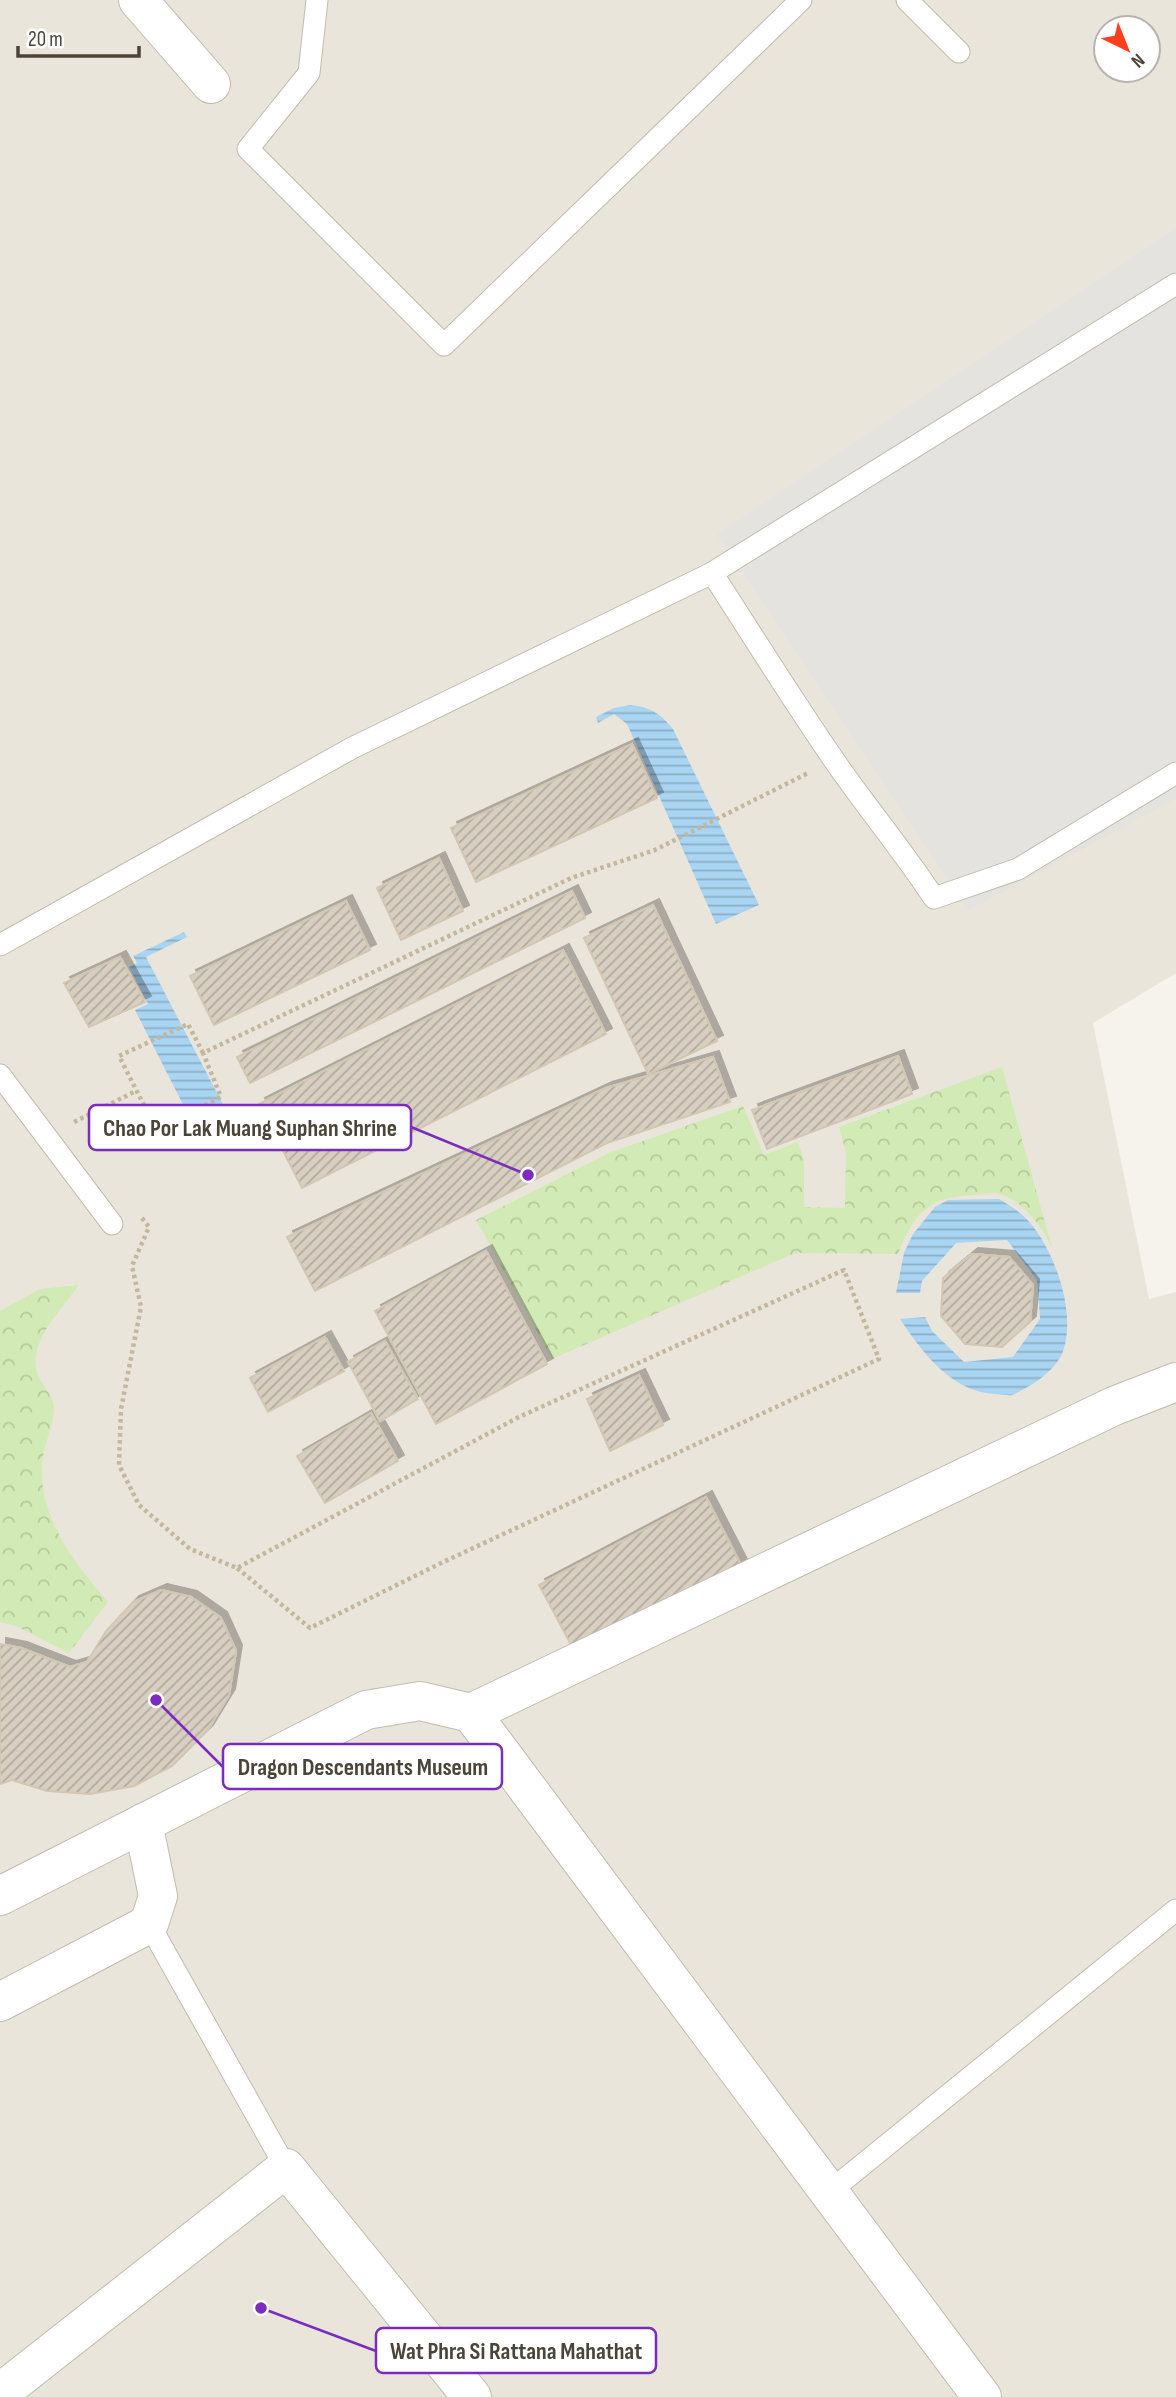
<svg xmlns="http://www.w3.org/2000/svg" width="1176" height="2397" viewBox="0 0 1176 2397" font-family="'Sofia Sans Condensed',sans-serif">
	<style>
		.residential { fill: #eae5da; fill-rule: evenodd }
		.forest { fill: url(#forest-crowns) }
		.parking { fill: #e5e3e0 }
		.water { fill: url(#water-rules) }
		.building { fill: url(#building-hatch); stroke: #d3c7b4; stroke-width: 2; filter: url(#shadow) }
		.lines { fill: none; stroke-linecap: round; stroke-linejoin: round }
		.lane-casing { stroke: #c2bbae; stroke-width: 23 }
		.street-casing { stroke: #c2bbae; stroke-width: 40 }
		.path { stroke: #c4b79f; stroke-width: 4.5; stroke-dasharray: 3.5 3.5; stroke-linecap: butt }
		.lane { stroke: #fff; stroke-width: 21 }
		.street { stroke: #fff; stroke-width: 38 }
		.leader { fill: none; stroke: #7b2cbf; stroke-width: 2.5 }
		.callout-dot { fill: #7b2cbf; stroke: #fff; stroke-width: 2.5 }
		.callout { fill: #fff; stroke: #7b2cbf; stroke-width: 2.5 }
		.callout-label { font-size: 24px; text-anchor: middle; font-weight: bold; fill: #4b4439 }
	</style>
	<defs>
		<pattern id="forest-crowns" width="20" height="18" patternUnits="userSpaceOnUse" patternTransform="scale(1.75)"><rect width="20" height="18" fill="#d2eab5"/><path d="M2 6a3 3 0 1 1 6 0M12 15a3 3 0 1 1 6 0" fill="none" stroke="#b6ca9c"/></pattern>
		<pattern id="water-rules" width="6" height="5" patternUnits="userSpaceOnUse" patternTransform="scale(1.75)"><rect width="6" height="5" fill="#a9d4f2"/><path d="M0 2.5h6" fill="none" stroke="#8caec5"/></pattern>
		<pattern id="building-hatch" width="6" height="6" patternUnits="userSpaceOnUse" patternTransform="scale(1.75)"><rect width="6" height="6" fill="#d8cfc1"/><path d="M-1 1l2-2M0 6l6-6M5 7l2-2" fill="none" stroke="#b1aa9e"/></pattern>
		<filter id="shadow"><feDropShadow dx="6" dy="-6" stdDeviation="0" flood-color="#0004"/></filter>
	</defs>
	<rect width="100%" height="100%" fill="#f6f3ec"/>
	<!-- residential -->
	<path class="residential" d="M0 0H1176V973L1093 1023 1149 1299 1176 1292V2397H0ZM1106 28H1148V70H1106Z"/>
	<!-- forest -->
	<g class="forest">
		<path d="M1002 1067 1052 1248C1041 1226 1025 1202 1000 1194 993 1192 981 1194 973 1195 927 1197 915 1213 898 1254L795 1253 552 1359 476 1220 609 1153 743 1106 764 1155 798 1142 804 1160V1207L845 1208 846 1153 839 1127Z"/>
		<path d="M79 1285C62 1309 31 1338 36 1369 38 1382 54 1394 54 1408 53 1428 43 1446 42 1465 39 1518 75 1564 108 1602L69 1653 18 1627 0 1622V1311L40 1289Z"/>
	</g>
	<!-- parking -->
	<polygon class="parking" points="1176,228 1176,799 969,910 717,535"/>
	<!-- water -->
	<g class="water">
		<path d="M630 705C650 707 660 713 673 729L759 905 716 924 627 724 614 714 598 723 596 717 614 708Z"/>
		<polygon points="184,932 187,937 146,957 229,1116 197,1132 135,1010 148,1004 129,967 137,963 133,956"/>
		<path d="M999 1199C1013 1207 1026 1216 1035 1229 1057 1259 1076 1315 1063 1351 1059 1364 1043 1378 1031 1385 1025 1388 1018 1393 1012 1395 1008 1396 1001 1394 996 1394 952 1393 922 1352 900 1319L925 1317 932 1331 964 1362 1013 1357 1040 1319 1037 1280 1007 1240 956 1243 922 1281 920 1293H896L904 1253 913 1234 935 1207 948 1200Z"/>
	</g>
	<!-- building -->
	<g class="building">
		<polygon points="632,744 657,798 476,882 451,828"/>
		<polygon points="439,858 463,911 401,940 377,888"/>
		<polygon points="572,891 585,918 250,1083 237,1057"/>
		<polygon points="346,901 370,950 214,1025 190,976"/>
		<polygon points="653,905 717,1041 648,1074 584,938"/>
		<polygon points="563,950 606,1034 302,1188 259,1104"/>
		<polygon points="120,957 145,1002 89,1027 64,983"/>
		<polygon points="898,1056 912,1094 767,1149 752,1110"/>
		<polygon points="713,1057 730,1102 607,1143 315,1291 287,1237 606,1088"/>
		<polygon points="486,1251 547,1364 436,1424 375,1311"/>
		<polygon points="972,1254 1009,1257 1033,1285 1030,1322 1002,1347 965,1344 941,1316 943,1278"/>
		<polygon points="325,1337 344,1371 268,1412 250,1378"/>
		<polygon points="385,1341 418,1399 380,1421 348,1362"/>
		<polygon points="639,1375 663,1425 610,1451 587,1399"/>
		<polygon points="371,1413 398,1461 325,1503 297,1456"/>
		<polygon points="706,1497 743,1569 577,1656 539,1585"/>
		<polygon points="161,1590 191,1597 221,1618 236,1651 229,1695 207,1731 172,1766 134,1786 90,1794 47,1791 12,1780 0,1784 0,1644 21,1648 70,1667 87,1662 106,1631 133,1602"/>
	</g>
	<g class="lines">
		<!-- lane casing -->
		<g class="lane-casing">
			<g id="lane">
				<polyline points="317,0 309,73 248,149 444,345 801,0"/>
				<polyline points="907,0 959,52"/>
				<path d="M712 573C753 636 793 701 836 763 868 809 903 851 934 898L1018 869 1176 773"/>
				<polyline points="0,945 352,748 712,573 1176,284"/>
				<polyline points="0,1075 112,1224"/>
				<polyline points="149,1924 286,2168"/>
				<polyline points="829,2192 1176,1910"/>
			</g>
		</g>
		<!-- street casing -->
		<g class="street-casing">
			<g id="street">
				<polyline points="138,0 211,84"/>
				<polyline points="471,1713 982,2397"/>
				<polyline points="0,1896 366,1710 420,1701 471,1713 1114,1406 1176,1382"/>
				<polyline points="0,2002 149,1924 158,1896 143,1823"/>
				<polyline points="0,2393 286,2168 472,2397"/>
			</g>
		</g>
		<!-- path -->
		<g class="path">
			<polyline points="203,1053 188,1024 119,1056 156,1129 221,1097 203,1053 571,878 655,850 808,773"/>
			<polyline points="74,1122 136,1091"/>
			<polyline points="142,1218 149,1227 132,1266 141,1307 121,1409 119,1465 139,1505 190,1549 237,1568 519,1417 844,1270 879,1359 439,1564 310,1628 237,1568"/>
		</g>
		<!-- lane -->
		<use href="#lane" class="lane"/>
		<!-- street -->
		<use href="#street" class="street"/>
	</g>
	<!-- callouts -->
	<path class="leader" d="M528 1175L411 1127M156 1700L223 1767M261 2308L376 2351"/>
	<g class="callout-dot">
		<circle cx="528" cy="1175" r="7"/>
		<circle cx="156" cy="1700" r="7"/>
		<circle cx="261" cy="2308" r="7"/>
	</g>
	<g class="callout">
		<rect x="89" y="1105" width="322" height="45" rx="7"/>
		<rect x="223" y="1744" width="279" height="45" rx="7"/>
		<rect x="376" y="2328" width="280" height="45" rx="7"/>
	</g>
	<g class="callout-label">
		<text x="250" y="1136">Chao Por Lak Muang Suphan Shrine</text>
		<text x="363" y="1775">Dragon Descendants Museum</text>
		<text x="516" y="2359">Wat Phra Si Rattana Mahathat</text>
	</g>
	<!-- north arrow -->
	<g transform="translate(1127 49) rotate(137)"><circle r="33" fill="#ffffff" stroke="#b7b4b0" stroke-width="2"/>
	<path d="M0-5L12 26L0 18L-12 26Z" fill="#fc3f1d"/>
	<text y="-10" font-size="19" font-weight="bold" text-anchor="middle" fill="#4b4439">N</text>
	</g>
	<!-- scale -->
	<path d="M18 46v10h121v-10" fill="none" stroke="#4b4439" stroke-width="3.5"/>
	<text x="28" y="46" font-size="21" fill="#4b4439" stroke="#ffffff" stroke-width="5" paint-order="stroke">20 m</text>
</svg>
